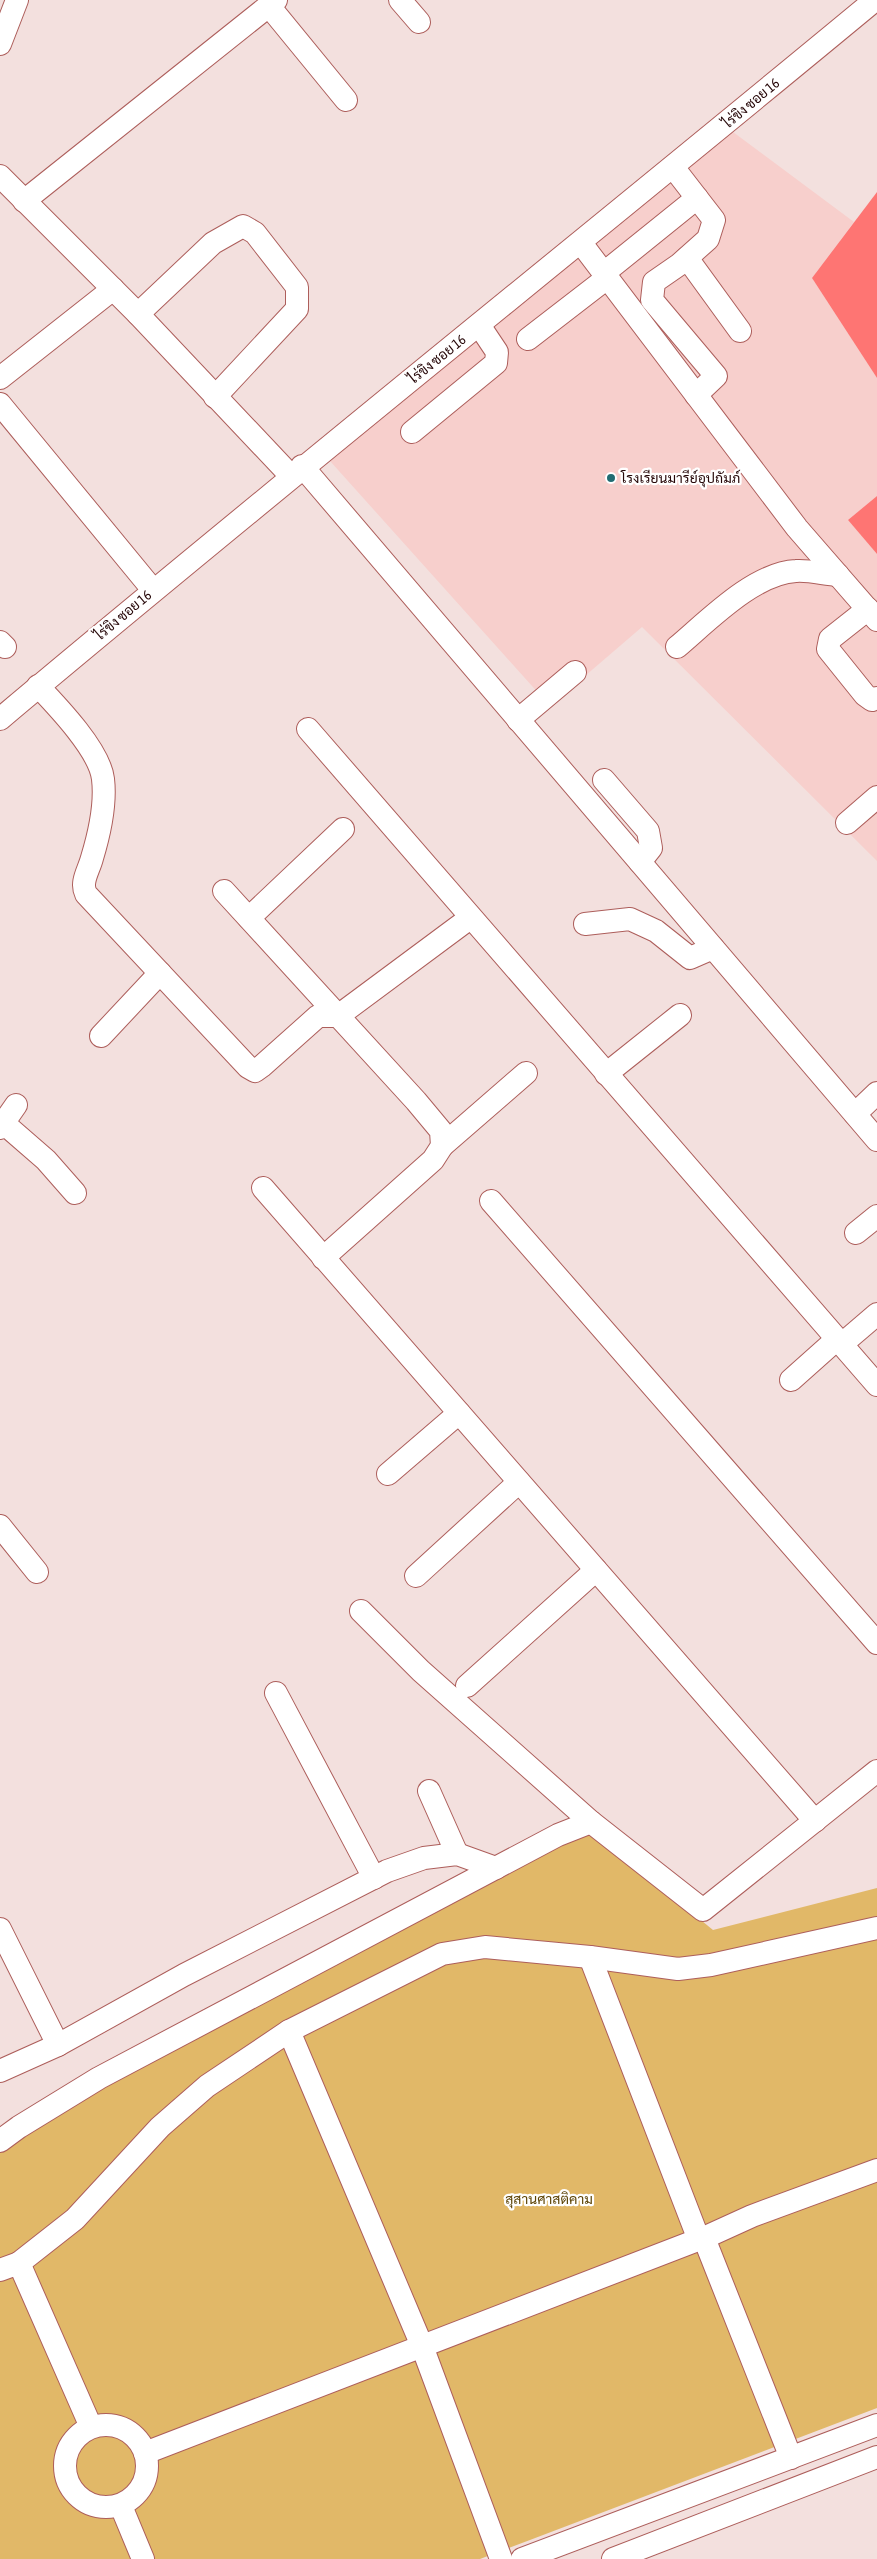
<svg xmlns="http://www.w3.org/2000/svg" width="877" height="2559" viewBox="0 0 877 2559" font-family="'Asap Condensed',Sarabun,sans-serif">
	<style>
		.built { fill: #f7cfcc }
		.green { fill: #e1b868 }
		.water { fill: #fe7573 }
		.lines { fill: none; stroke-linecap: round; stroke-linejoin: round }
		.minor-casing { stroke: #ad5e5b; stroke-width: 24 }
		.minor { stroke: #fff; stroke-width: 22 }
		.poi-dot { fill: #216c72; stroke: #fff; stroke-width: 2 }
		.labels { text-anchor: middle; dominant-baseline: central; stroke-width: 4.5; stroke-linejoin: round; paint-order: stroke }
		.street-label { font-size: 14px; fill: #260708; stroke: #fff }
		.poi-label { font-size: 14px; fill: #260708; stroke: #fff; text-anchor: start }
		.park-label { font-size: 14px; fill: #5c4305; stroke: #fff }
	</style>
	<rect width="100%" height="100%" fill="#f3e0de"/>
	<!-- built -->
	<polygon class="built" points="729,129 854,222 812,278 877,378 877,496 848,520 877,554 877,861 642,627 550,706 330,461"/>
	<!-- green -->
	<polygon class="green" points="570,1834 596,1834 713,1930 877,1888 877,2408 480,2559 0,2559 0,2149 62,2104"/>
	<!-- water -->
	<g class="water">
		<polygon points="877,192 877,378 812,278"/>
		<polygon points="877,496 877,554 848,520"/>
	</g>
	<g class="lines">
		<!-- minor casing -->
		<g class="minor-casing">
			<g id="minor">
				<polyline points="400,0 419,22"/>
				<polyline points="269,6 346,100"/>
				<polyline points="0,44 17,0"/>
				<polyline points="673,167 714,220 708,239 680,264 654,282 652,300 716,376 696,395"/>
				<polyline points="0,176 138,314 291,476"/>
				<polyline points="24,201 276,0"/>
				<polyline points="581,243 797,528 877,620"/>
				<polyline points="687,258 740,331"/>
				<polyline points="604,273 697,198"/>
				<polyline points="138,314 213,243 243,226 255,233 297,287 297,309 215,397"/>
				<polyline points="528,339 607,278"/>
				<polyline points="0,378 113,289"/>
				<polyline points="0,404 153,590"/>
				<polyline points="412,432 496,363 497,352 479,325"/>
				<polyline points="302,466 877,1140"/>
				<polyline points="868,609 830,639 828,649 865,695 872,700 877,698"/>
				<polyline points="0,642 5,647"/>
				<path d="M677 647C708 621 754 573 796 571 809 570 824 574 838 575"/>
				<path d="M38 686C58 707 100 751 103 779 106 804 99 835 92 858 89 870 80 882 86 894L248 1067 255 1071 262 1066 318 1016H338L470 918"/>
				<path d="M0 719C289 476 584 241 875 0"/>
				<polyline points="518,720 575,672"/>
				<polyline points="308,729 877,1385"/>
				<polyline points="604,780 648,831 651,848 640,862"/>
				<polyline points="847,823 877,797"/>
				<polyline points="224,891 416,1101 441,1131 442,1146 433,1160 323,1258"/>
				<polyline points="249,918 343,829"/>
				<polyline points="585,924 630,919 656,931 690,958 713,948"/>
				<polyline points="101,1036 160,973"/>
				<polyline points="606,1074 680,1015"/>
				<polyline points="855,1114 877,1093"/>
				<polyline points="0,1120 46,1160 75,1193"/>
				<polyline points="0,1128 16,1105"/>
				<polyline points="442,1146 526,1073"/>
				<polyline points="263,1188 815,1821"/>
				<polyline points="491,1201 877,1643"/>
				<polyline points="856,1233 877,1216"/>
				<polyline points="842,1344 877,1314"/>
				<polyline points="791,1380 837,1339"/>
				<polyline points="388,1474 459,1413"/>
				<polyline points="0,1526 37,1572"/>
				<polyline points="416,1576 519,1482"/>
				<polyline points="361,1611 421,1671 591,1822"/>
				<polyline points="467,1686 596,1570"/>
				<polyline points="276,1693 374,1878"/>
				<polyline points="429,1791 457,1854"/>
				<polyline points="0,1929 58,2045"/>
				<polyline points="590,1957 699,2240"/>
				<polyline points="289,2031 422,2346 501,2559"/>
				<polyline points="0,2071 58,2045 184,1975 387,1871 424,1858 457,1854 496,1868"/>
				<polyline points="0,2141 19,2127 99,2078 558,1835 591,1822 703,1910 877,1771"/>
				<polyline points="704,2238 791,2458"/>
				<polyline points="19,2263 75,2219 160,2127 207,2086 289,2031 442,1954 485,1947 590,1957 678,1969 711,1965 877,1928"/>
				<polyline points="0,2270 19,2263 91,2427"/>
				<circle cx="106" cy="2466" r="41"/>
				<polyline points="145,2453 708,2236 752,2216 877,2170"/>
				<polyline points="121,2506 143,2559"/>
				<polyline points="522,2559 877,2425"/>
				<polyline points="613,2559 877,2457"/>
			</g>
		</g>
		<!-- minor -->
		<use href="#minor" class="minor"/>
	</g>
	<!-- markers -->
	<circle class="poi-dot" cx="611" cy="478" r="5"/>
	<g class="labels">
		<!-- street labels -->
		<g class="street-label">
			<text transform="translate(751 103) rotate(-40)">ไร่ขิง ซอย 16</text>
			<text transform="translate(437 359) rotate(-39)">ไร่ขิง ซอย 16</text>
			<text transform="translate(123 615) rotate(-40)">ไร่ขิง ซอย 16</text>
		</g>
		<!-- poi labels -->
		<g class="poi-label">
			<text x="621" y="478">โรงเรียนมารีย์อุปถัมภ์</text>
		</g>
		<!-- park labels -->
		<g class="park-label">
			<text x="549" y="2199">สุสานศาสติคาม</text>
		</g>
	</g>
</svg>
